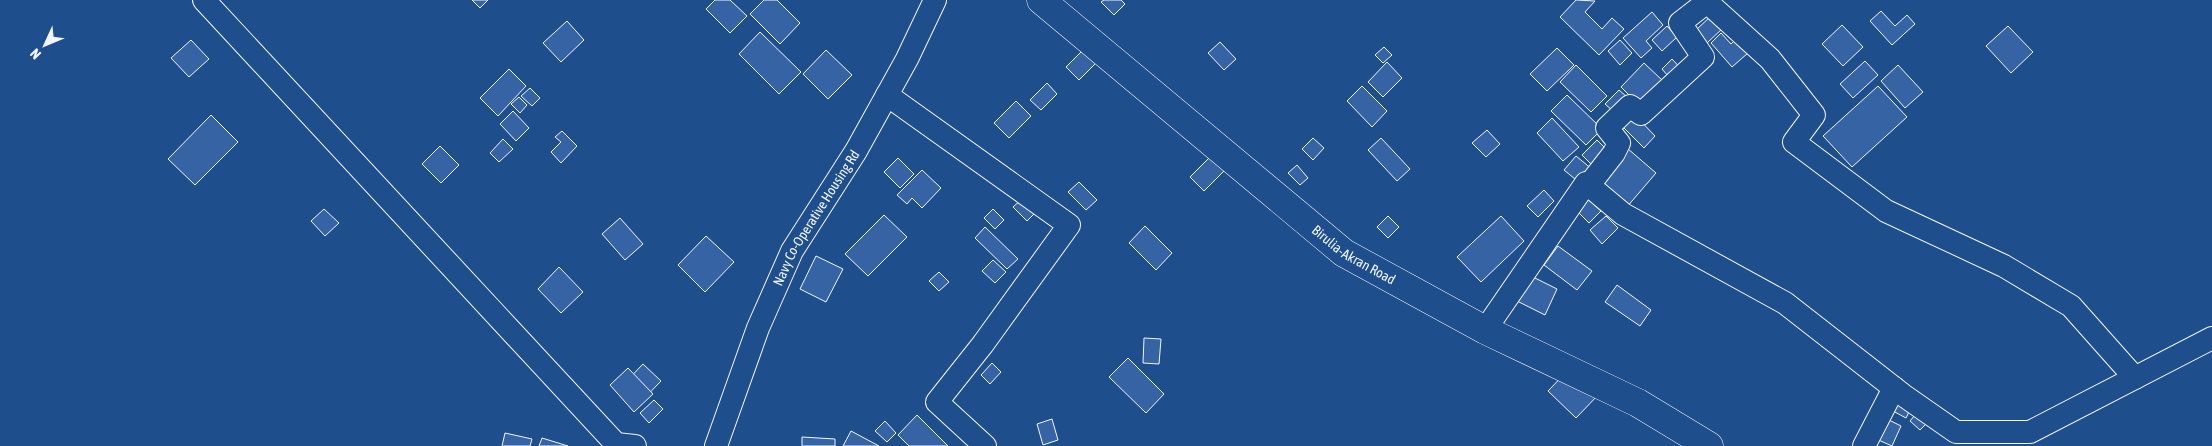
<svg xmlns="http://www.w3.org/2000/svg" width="2212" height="446" viewBox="0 0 2212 446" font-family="'Asap Condensed',sans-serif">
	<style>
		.building { fill: #3563a3; stroke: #f2f6ff }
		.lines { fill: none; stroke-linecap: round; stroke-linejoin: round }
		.minor-casing { stroke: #f2f6ff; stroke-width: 24 }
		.tertiary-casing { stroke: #f2f6ff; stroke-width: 29 }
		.minor { stroke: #1f4e8c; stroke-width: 22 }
		.tertiary { stroke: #1f4e8c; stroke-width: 28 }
		.labels { text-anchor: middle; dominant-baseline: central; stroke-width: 4; stroke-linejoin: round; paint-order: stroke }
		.street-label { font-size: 14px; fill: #f2f6ff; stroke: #1f4e8c }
	</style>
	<rect width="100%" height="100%" fill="#1f4e8c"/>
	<!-- building -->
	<g class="building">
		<polygon points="472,0 488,0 480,8"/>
		<polygon points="715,0 730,0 747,16 730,33 706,9"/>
		<polygon points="764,0 777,0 800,23 780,44 750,14"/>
		<polygon points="1104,0 1121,0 1125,4 1114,15 1101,2"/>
		<polygon points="1576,0 1595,1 1585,12 1602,29 1612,18 1624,29 1599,55 1560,17"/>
		<polygon points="1881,11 1895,26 1907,15 1915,24 1892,45 1870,21"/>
		<polygon points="1652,12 1663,25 1646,41 1652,48 1641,58 1623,38"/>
		<polygon points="1711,16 1723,28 1707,43 1696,30"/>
		<polygon points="567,21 584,40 561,62 543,43"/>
		<polygon points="1842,25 1863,47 1843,66 1822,44"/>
		<polygon points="1667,26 1677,37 1662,51 1652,40"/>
		<polygon points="2008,26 2033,52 2011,73 1986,46"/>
		<polygon points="760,32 801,72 779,94 739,54"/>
		<polygon points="1721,33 1731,44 1736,39 1748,53 1732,67 1711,43"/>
		<polygon points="191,40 209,59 189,77 171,58"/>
		<polygon points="1620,40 1632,53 1620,65 1608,51"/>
		<polygon points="1091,42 1104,55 1079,80 1066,67"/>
		<polygon points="1220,42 1236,59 1224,70 1208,53"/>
		<polygon points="1384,47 1392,55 1383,63 1375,55"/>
		<polygon points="1557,48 1574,65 1547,91 1530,74"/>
		<polygon points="826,50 852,75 828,99 803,74"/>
		<polygon points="1672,59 1685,73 1674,83 1662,69"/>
		<polygon points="1865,61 1878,75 1853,98 1840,84"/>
		<polygon points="1387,62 1402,78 1383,97 1368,82"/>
		<polygon points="1644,63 1663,81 1639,105 1621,87"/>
		<polygon points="1576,65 1607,96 1591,112 1560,82"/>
		<polygon points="1898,65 1923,92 1905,108 1881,81"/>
		<polygon points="509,69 526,86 498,116 480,98"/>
		<polygon points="1047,83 1057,94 1041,110 1030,100"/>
		<polygon points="1362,86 1387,111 1372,127 1347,101"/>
		<polygon points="1878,86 1907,117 1852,167 1823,136"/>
		<polygon points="530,88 540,98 532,106 521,96"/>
		<polygon points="1619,90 1628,98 1614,112 1605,104"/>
		<polygon points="1567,95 1602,129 1586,145 1551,111"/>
		<polygon points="519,97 527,105 520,113 511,104"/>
		<polygon points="1016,101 1031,116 1009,138 994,123"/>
		<polygon points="513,111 529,128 516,141 500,124"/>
		<polygon points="1633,113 1655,136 1644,148 1621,125"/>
		<polygon points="211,115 238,142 195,185 168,159"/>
		<polygon points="1552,118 1579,147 1563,161 1537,133"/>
		<polygon points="1487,130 1500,144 1486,157 1472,143"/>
		<polygon points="562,131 577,146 561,163 551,152 561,142 555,137"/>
		<polygon points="1313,138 1324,148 1313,160 1302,149"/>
		<polygon points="1381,138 1410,169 1397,181 1368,150"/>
		<polygon points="503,139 513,149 499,162 490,153"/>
		<polygon points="1597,140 1607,150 1592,165 1582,155"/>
		<polygon points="440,146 459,165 441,183 422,164"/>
		<polygon points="1221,146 1235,160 1204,191 1190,177"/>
		<polygon points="1627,148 1656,173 1626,208 1597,183"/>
		<polygon points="1576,156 1593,170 1581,184 1564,170"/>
		<polygon points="898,158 914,174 900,188 884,172"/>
		<polygon points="1297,165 1308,178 1300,185 1288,173"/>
		<polygon points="922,170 941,188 922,208 912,198 907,204 897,195"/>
		<polygon points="1079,182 1097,200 1086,210 1068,192"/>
		<polygon points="1544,190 1554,201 1538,217 1527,206"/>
		<polygon points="1581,193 1601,211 1589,223 1570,204"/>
		<polygon points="1023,198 1036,212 1027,221 1013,207"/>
		<polygon points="324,209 339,223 325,236 311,221"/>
		<polygon points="993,209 1004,220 995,229 984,218"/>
		<polygon points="884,215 907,237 868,276 845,254"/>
		<polygon points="1388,216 1399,227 1388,238 1377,227"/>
		<polygon points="1501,216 1524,241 1481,282 1457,257"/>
		<polygon points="1606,216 1618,228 1602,244 1590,230"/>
		<polygon points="620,218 643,244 625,260 602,234"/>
		<polygon points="1145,226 1172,253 1156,270 1129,243"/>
		<polygon points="985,227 1018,259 1007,269 975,238"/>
		<polygon points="706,236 734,262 705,292 678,265"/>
		<polygon points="1558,246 1592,271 1577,290 1544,265"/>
		<polygon points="816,256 843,269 826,302 800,289"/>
		<polygon points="993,260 1006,272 995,283 982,271"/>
		<polygon points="559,267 583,292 561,313 538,289"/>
		<polygon points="1515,268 1557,289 1545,315 1503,294"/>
		<polygon points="939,272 949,282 939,291 929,281"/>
		<polygon points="1617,285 1651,310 1640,326 1605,302"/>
		<polygon points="1144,338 1161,339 1159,364 1143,363"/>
		<polygon points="1128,358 1164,394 1146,413 1109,377"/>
		<polygon points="992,363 1001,372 990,384 981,375"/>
		<polygon points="643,364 661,381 635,408 617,391"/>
		<polygon points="1572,366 1600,393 1576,418 1548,391"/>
		<polygon points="628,368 653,394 634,412 610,385"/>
		<polygon points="1899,399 1912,406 1906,418 1893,411"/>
		<polygon points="654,400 663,409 649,423 640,413"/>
		<polygon points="1919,410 1930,420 1920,430 1910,421"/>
		<polygon points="917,415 948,446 909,446 898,435"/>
		<polygon points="1883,417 1901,426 1892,446 1874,438"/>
		<polygon points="1052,419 1058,440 1043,445 1037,424"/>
		<polygon points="885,421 896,433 887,442 875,431"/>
		<polygon points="851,431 879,446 843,446"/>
		<polygon points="505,433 532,439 530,446 502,446"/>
		<polygon points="802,437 835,439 835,446 802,446"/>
		<polygon points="542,438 568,446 539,446"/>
	</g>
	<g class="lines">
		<!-- minor casing -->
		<g class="minor-casing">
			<g id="minor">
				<polyline points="204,0 616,444 635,446"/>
				<polyline points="887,95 1069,225 983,344 937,402 985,446"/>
				<polyline points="1589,185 1614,153 1619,143 1607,128 1630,106 1641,114 1703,57 1680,23 1707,2 1770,59 1814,115 1794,142 1886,211 2004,266 2071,306 2135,378"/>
				<polyline points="1485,330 1586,183 1623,214 1785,303 1903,395 1956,432 2030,432 2212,338"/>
				<path id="s1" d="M716 446 758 328 792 251 856 151 907 59 935 0"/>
				<polyline points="1864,446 1894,388"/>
			</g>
		</g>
		<!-- tertiary casing -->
		<g class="tertiary-casing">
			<g id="tertiary">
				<path id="s2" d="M1041 0 1344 253 1485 330 1638 403 1709 446"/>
			</g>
		</g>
		<!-- minor -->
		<use href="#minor" class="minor"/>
		<!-- tertiary -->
		<use href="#tertiary" class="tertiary"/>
	</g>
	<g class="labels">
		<!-- street labels -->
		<g class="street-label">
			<text stroke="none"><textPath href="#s1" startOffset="250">Navy Co-Operative Housing Rd</textPath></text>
			<text stroke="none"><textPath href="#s2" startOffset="404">Birulia-Akran Road</textPath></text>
		</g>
	</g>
	<!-- north arrow -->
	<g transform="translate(45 45) rotate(226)" stroke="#1f4e8c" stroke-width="4" paint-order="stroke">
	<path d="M0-4L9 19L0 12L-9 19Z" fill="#f2f6ff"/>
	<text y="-8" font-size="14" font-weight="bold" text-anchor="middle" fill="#f2f6ff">N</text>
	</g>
</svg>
